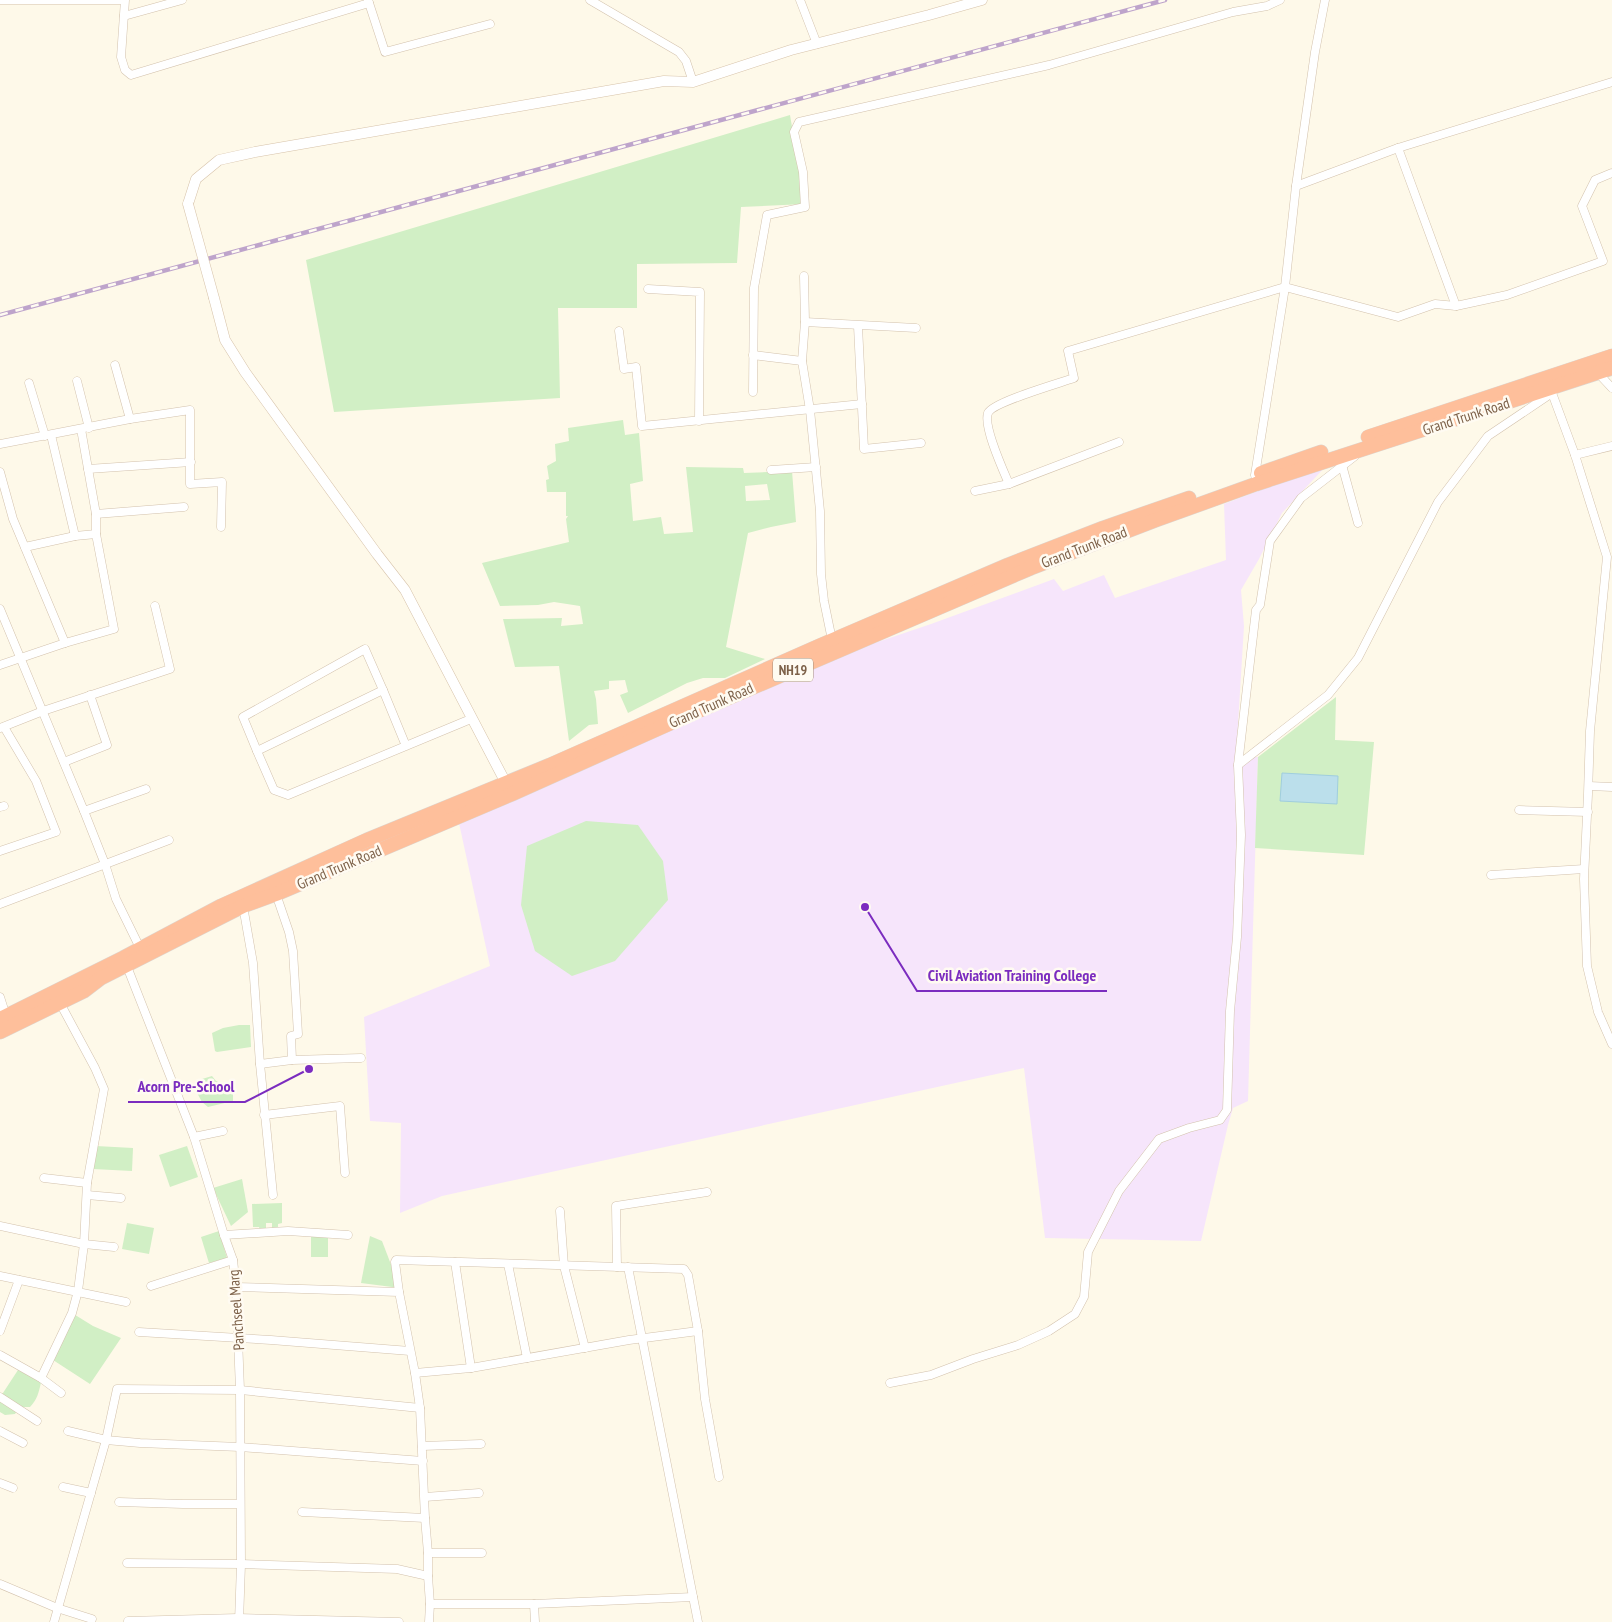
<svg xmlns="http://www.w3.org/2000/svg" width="1612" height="1622" viewBox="0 0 1612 1622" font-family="'PT Sans Narrow',sans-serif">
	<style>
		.education { fill: #f6e5fb }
		.green { fill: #d1efc5; fill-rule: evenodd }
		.water { fill: #bbdfeb; stroke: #a0cede }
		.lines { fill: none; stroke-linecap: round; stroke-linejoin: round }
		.street-casing { stroke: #d3c2ad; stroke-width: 9 }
		.secondary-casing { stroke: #d7c3aa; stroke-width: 11 }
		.highway-casing { stroke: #ddd6d0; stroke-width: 15 }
		.street { stroke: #fff; stroke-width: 8 }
		.secondary { stroke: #fff; stroke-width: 10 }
		.highway { stroke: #febf9b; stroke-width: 14 }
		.rail-casing { stroke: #bea4cb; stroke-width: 4.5 }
		.rail { stroke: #fffbf2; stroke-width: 2.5; stroke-dasharray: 8; stroke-linecap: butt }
		.secondary-bridge-casing { stroke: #d7c3aa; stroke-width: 11; stroke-linecap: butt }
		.secondary-bridge { stroke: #fff; stroke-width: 10 }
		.labels { text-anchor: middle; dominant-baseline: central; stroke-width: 5; stroke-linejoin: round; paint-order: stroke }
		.shield { fill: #fffbf2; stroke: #a48f7c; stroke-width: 1 }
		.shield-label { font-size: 14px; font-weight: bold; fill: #7d6149 }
		.street-label { font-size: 15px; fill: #7d6149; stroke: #fffbf2 }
		.leader { fill: none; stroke: #7b2cbf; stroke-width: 2 }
		.callout-dot { fill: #7b2cbf; stroke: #fffbf2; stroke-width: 2 }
		.callout-label { font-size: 16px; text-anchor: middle; font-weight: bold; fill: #7b2cbf; stroke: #fffbf2; stroke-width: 5; stroke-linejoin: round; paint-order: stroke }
	</style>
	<rect width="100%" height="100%" fill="#fef9e9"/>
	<!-- education -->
	<polygon class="education" points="1327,465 1282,513 1259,559 1241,590 1244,626 1236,757 1258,757 1248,1101 1233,1108 1228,1125 1201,1241 1045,1238 1024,1068 442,1196 400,1213 401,1123 370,1121 364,1017 490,966 459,823 860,648 931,624 1054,579 1063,591 1104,575 1115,598 1226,560 1224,504"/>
	<!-- green -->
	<g class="green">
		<polygon points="790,115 805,204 741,207 737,263 637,264 637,308 558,308 560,398 334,412 306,260"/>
		<path d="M623 420 625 435 639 433 643 481 630 484 633 521 661 517 664 534 693 532 686 467 743 468 744 473 792 471 796 522 771 527 748 533 726 647 765 659 725 678H703L687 683 628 713 620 695 628 692 625 680 609 681V689L594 691 596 699 598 724 589 725 569 741 559 666 515 667 503 619 562 618 561 626 583 624 580 606 554 602 538 605 500 606 482 563 569 542 566 519 568 516H566V492H547L546 480 549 479 547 466 556 461 555 444 569 441 568 428ZM767 484 770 500 746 501 745 486Z"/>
		<polygon points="1336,697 1335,740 1374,742 1364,855 1255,848 1258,757"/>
		<polygon points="586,821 638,825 663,861 668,900 615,961 572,976 535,951 521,905 527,846"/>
		<polygon points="239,1025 250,1025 251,1047 217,1052 215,1051 212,1033 223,1028"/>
		<polygon points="212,1076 216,1081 233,1089 233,1101 208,1107 202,1102 195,1089 200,1084 202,1079"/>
		<polygon points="96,1146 133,1148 132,1171 93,1169"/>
		<polygon points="187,1146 198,1177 170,1187 159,1155"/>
		<polygon points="242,1179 248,1212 231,1226 213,1188"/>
		<polygon points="282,1203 282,1223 278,1224 278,1227 272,1228 272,1223 266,1223 266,1230 260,1230 259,1227 253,1227 252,1204"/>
		<polygon points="127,1223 154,1228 149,1254 122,1249"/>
		<polygon points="219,1231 227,1258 209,1263 201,1237"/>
		<rect x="311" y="1234" width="17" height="23"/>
		<polygon points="370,1236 382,1241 400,1288 361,1283"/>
		<polygon points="72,1313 93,1326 121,1338 90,1384 53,1360"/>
		<path d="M18 1370 41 1382C39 1392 37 1400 30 1407H19L15 1414 5 1415 0 1412V1396H1Z"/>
	</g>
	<!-- water -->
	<polygon class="water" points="1282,773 1338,776 1337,804 1280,801"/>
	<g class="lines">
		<!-- street casing -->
		<g class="street-casing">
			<g id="street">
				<polyline points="0,0 125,0 121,57 125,70 131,75 369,3 368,0"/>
				<polyline points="590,0 679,52 686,61 693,82"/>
				<polyline points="800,0 817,44"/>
				<polyline points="369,3 385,52 490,24"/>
				<polyline points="124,16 182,0"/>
				<polyline points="1398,148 1456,306"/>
				<polyline points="1296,186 1398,148 1612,82"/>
				<polyline points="804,276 805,322 802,361 810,410 820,511 821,574 824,601 832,640"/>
				<polyline points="648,289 700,292 699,421"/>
				<polyline points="805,322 916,328"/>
				<polyline points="858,326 864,449 921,443"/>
				<polyline points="619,331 624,369 636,367 642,426 862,404"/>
				<polyline points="753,355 802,361"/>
				<polyline points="115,365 130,419"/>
				<polyline points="1598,373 1612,388"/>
				<polyline points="77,381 89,428"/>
				<polyline points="29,383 45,436"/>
				<polyline points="753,392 754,288 767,215 805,207 803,172 794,132 799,122 1049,65 1233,12 1267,6 1280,0"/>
				<polyline points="1552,393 1575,455 1607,557 1590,731 1588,794 1584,879 1587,966 1598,1012 1612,1044"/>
				<polyline points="51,435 75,536"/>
				<polyline points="0,444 130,419 190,410 190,484 222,482 221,527"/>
				<polyline points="1575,455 1612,446"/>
				<polyline points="1342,465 1358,523"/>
				<polyline points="88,469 191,462"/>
				<polyline points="771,470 816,467"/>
				<polyline points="0,472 13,519 65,643"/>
				<polyline points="1255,475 1285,287 1296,186 1315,52 1325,0"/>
				<path d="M1009 484C1003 470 983 426 988 413 993 402 1060 383 1074 378L1068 351 1285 287 1398 317 1435 304 1456 306 1507 295 1603 261 1582 206 1595 180 1612 173"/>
				<polyline points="975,491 1009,484 1119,442"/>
				<polyline points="96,514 184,507"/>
				<polyline points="25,547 75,536 96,534"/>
				<polyline points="0,609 84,811 105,864 116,899 140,948"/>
				<polyline points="0,665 65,643 114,629 96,534 96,514 81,429"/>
				<polyline points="0,728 43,711 170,669 155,606"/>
				<polyline points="406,746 383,690 257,751 274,790 288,795 466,721 472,719"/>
				<polyline points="257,751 243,717 365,649 383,690"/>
				<polyline points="64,762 107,745 90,695"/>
				<polyline points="1238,765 1328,695 1358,658 1438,502 1488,436 1552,393 1554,389"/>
				<polyline points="1589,786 1612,787"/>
				<polyline points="0,807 4,806"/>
				<polyline points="1519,810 1588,812"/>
				<polyline points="84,811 146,789"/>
				<polyline points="0,851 56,832 36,781 4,727"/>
				<polyline points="1491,875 1584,869"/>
				<polyline points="276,894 289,932 293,951 298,1034 291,1036 292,1060"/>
				<polyline points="0,904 169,840"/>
				<polyline points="243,906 253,963 260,1064 273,1195"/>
				<polyline points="126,964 194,1137 224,1235 233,1260 236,1287 240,1390 241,1564 239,1622"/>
				<polyline points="0,997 6,1016"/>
				<polyline points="260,1064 292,1060 361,1058"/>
				<polyline points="264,1115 340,1106 345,1173"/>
				<polyline points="194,1137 223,1131"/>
				<polyline points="44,1178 87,1183"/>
				<polyline points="87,1195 121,1198"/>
				<polyline points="560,1211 564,1266 585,1348"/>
				<polyline points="0,1226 84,1244 114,1247"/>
				<polyline points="224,1235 288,1231 348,1235"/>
				<polyline points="455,1262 471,1368"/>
				<polyline points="508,1264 527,1358"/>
				<polyline points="617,1267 616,1206 707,1192"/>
				<polyline points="628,1267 698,1622"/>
				<polyline points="0,1276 126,1302"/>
				<polyline points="151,1286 233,1260"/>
				<polyline points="236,1287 399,1292 415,1373 420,1408 425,1518 428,1553 428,1576 430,1604 429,1622"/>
				<polyline points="399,1292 395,1262 396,1260 684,1269 688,1275 698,1331 705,1399 719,1477"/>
				<polyline points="0,1331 19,1280"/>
				<polyline points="139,1332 271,1340 410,1351"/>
				<polyline points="0,1355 41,1378 61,1393"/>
				<polyline points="415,1373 471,1368 629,1340 698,1331"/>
				<polyline points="41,1378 72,1313 78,1291 84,1244 87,1183 104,1089 95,1068 60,1003"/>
				<polyline points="890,1383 931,1375 973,1359 1018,1345 1049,1331 1075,1314 1084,1297 1088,1252 1119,1191 1159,1139 1189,1128 1220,1120 1227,1110 1230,1011 1237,937 1241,835 1238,765 1256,610 1260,605 1270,541 1301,498 1355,456"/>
				<polyline points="0,1397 37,1421"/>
				<polyline points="0,1431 23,1443"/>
				<polyline points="68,1431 106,1440 140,1443 240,1447 423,1461"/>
				<polyline points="422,1446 481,1444"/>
				<polyline points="0,1483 13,1488"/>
				<polyline points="63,1487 91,1493"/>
				<polyline points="425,1497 479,1493"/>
				<polyline points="119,1502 183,1504 240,1504"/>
				<polyline points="302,1512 425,1518"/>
				<polyline points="428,1553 482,1553"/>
				<polyline points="127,1563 241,1564 397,1569 428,1576"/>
				<polyline points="0,1584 57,1608 92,1619"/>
				<polyline points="430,1604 534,1604 693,1597"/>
				<polyline points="534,1604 535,1622"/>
				<polyline points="128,1621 238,1618 399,1622"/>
				<polyline points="54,1622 106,1440 117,1389 240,1390 420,1408"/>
			</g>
		</g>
		<!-- secondary casing -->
		<g class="secondary-casing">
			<g id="secondary">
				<polyline points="188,204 196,179 219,160 255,152 664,81 693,82 791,50 929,15 982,0"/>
				<polyline points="214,298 225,340 245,372 377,554 405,590 509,789"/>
			</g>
		</g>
		<!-- highway casing -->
		<g class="highway-casing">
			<g id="highway">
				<polyline points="1368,437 1612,356"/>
				<polyline points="1261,473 1321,452"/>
				<polyline points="0,1019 123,958 221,906 367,840 550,765 819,646 1008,565 1103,528 1189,498"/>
				<polyline points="0,1032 84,991 101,978 243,906 276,894 512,794 691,714 1031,568 1156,520 1256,484 1612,368"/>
			</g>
		</g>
		<!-- street -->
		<use href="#street" class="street"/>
		<!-- secondary -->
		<use href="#secondary" class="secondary"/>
		<!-- highway -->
		<use href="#highway" class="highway"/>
		<!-- rail casing -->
		<g class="rail-casing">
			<polyline id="rail" points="0,315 1165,0"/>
		</g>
		<!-- rail -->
		<use href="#rail" class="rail"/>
		<!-- secondary-bridge casing -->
		<g class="secondary-bridge-casing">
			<polyline id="secondary-bridge" points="188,204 214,298"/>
		</g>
		<!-- secondary-bridge -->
		<use href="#secondary-bridge" class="secondary-bridge"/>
	</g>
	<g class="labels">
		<!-- shield labels -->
		<rect class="shield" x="773" y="658.5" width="40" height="23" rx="4"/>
		<g class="shield-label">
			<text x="793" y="670">NH19</text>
		</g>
		<!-- street labels -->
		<g class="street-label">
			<text transform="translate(1466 416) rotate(-18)">Grand Trunk Road</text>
			<text transform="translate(1084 547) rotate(-21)">Grand Trunk Road</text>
			<text transform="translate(711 705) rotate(-24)">Grand Trunk Road</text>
			<text transform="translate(339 867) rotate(-23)">Grand Trunk Road</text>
			<text transform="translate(236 1310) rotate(-94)">Panchseel Marg</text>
		</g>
	</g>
	<!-- callouts -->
	<path class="leader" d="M865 907L917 991H1107M309 1069L245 1102H128"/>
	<g class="callout-dot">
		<circle cx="865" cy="907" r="5"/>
		<circle cx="309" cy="1069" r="5"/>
	</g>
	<g class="callout-label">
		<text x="1012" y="981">Civil Aviation Training College</text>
		<text x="186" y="1092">Acorn Pre-School</text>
	</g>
</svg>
